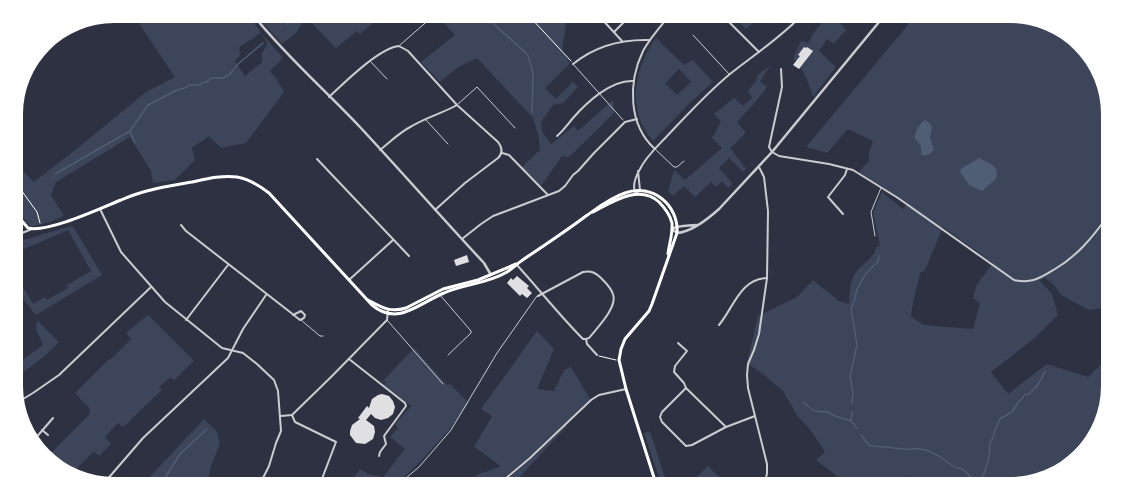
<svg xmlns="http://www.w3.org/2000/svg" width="1124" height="500" viewBox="0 0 1124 500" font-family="Helvetica,sans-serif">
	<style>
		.green { fill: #3c4559; fill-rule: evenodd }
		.water { fill: #4f5d75 }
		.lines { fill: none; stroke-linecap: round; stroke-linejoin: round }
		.stream { stroke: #4f5d75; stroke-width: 1.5 }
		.building { fill: #e0e0e3 }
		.path { stroke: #fff; stroke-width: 1 }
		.service { stroke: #caccd0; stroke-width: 1 }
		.minor { stroke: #caccd0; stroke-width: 2 }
		.tertiary { stroke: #caccd0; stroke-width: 2.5 }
		.secondary { stroke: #fff; stroke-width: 3 }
	</style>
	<rect width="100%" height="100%" fill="#2d3142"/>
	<!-- green -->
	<g class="green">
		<path d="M134 16H250L261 33 283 58 270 71 276 78 284 92 246 143 221 148 209 136 192 148 195 160 175 180 153 183 151 171 130 137 56 182 51 195 64 216 50 222 31 227 16 209V164L34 182 79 147 146 92 175 77ZM261 33 267 43V45L262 53V62L245 76 235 61 240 56 239 47Z"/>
		<polygon points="257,16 375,16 378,19 360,34 357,31 336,48 306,17 296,33 282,44"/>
		<polygon points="438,16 567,16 562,51 570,63 545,88 556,99 573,82 578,87 563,103 553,105 541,122 542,131 551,144 574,126 578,131 613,100 614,113 569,157 562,156 541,186 522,167 540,150 538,134 533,118 477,58 458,67 440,82 421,62 455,35"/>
		<polygon points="746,16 776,16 777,17 769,24 761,16 746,29 740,23"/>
		<path d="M830 16H844L839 22 846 30 834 44 827 39 819 51 836 67 813 97C808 81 804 70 793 58L801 41 808 43 817 28Z"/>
		<path d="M914 16H1010L1047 23 1088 54 1107 101 1108 307 1089 310 1061 295 1054 285 1045 278 1040 281 1052 294 1058 315 1036 337 991 372 1008 394 1047 364 1088 377 1108 358V386L1101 423 1065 467 1016 484H918L907 476 903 478 899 484H847L816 460 825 452 810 429 798 417 783 391 763 374 747 363 758 316 797 297 813 280 839 301 849 304C850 292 849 280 857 271 863 263 875 258 876 247L880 246 873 212 882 192 903 209 907 203 859 172 869 161V152L873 141 848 129 827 153 806 147 903 31ZM943 227 993 263 977 284 973 298 980 303 973 329 924 325 911 317 912 307 920 273 925 270Z"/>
		<path d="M656 38 684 65 693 60 713 82 688 105 653 141C626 111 634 68 656 38ZM679 69 691 82 677 95 665 83Z"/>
		<polygon points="771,65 760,81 767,87 758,99 737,122 746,133 730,148 746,169 743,172 729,158 719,168 733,184 728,188 722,181 716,187 711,182 695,197 684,186 673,196 668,191 674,170 685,180 722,148 712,138 721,122 714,114 734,98 743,106 752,98 748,91 757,79 757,75"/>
		<polygon points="71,226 74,228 102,275 36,315 17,291 23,287 33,304 45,297 47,300 68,288 67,285 91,271 68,230 17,252 17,242"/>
		<polygon points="148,315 194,361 174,380 171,377 159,387 162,390 123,427 118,423 105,437 111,444 99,456 94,451 72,473 49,455 89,415 90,409 75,393 108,360 112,358 131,339 126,333 139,322"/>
		<polygon points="37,320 59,342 46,355 17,377 17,364 43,345 36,330"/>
		<polygon points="537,331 554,349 537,389 554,391 564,370 571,367 590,399 529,457 497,484 462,484 479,474 500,467 497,463 474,447 492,416 481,409"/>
		<polygon points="414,348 447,385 450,384 469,403 449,430 420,462 397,484 350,484 359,470 362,470 368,474 383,477 405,449 390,437 398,428 395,424 411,406 384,385 386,382 385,381 381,383"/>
		<polygon points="204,419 217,432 220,443 210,469 208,484 144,484 144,483"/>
		<polygon points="566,425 567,426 514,483 502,484 543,448"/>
		<polygon points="650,431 664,475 672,484 661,484 644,433"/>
		<polygon points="708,466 721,479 716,484 689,484"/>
	</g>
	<!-- water -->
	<g class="water">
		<path d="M925 120 929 123 932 127 930 138 934 150 930 154 923 156C920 152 921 151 921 146 920 143 916 141 915 138 914 132 920 123 925 120Z"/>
		<path d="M979 158C990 164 1000 165 996 179L982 191 969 185 960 171 962 168Z"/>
	</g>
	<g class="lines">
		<!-- stream -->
		<g class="stream">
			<polyline points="485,16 528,55 533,73 532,112"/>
			<polyline points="287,24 297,16"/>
			<polyline points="130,131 135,143"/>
			<polyline points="55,174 130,131 148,105 177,90 185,88 189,85 200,85 203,82 207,82 211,78 223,78 229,75 238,64 263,43"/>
			<polyline points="803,402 814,411 828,412 835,416 851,421"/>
			<path d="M852 403 853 393 850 376 857 345 851 308C855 302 855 296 857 290 861 279 869 269 878 262L879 256"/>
			<polyline points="851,421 857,428"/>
			<polyline points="851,421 852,412"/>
			<path d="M861 435 870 446C882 446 892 448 904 449 909 450 915 448 920 449 932 450 944 459 953 466 956 468 959 468 962 469 967 473 974 479 977 484"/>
			<polyline points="977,483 984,474 989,458 990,443 994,435 995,429 1000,419 1012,412 1017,404 1025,395 1029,394 1035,388 1042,378 1043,374 1046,371"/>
			<polyline points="161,484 180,454 207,429"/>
		</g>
	</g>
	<!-- building -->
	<g class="building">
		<polygon points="804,47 806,48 807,47 813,51 799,69 793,65 800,56 798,55"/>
		<polygon points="467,255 469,262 456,266 454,260"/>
		<polygon points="517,276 529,286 527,288 532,293 527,298 522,294 520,296 507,283 511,278 513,280"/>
		<polygon points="382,394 389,396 393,401 395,407 393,414 388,418 381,420 375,418 371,414 366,420 374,426 375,432 373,439 365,444 356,443 350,435 350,431 352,425 360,419 358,418 367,406 369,408 372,399 378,395"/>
	</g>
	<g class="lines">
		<!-- path -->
		<g class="path">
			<polyline points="529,16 571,61"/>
			<polyline points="16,183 37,212 40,223"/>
			<polyline points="599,356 616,360"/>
			<polyline points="400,484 404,480"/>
		</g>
		<!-- service -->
		<g class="service">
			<polyline points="693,35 729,74"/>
			<polyline points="400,45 431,18"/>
			<polyline points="371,62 387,79"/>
			<polyline points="573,64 623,120"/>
			<polyline points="458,104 477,87 515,128"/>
			<polyline points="426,120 448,144"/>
			<polyline points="655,149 674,167 677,167 684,161"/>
			<polyline points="875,236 871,212 881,188"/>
			<polyline points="440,295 471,331 471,333 448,355"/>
			<polyline points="301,320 320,336 323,336"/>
			<polyline points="387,320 443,384"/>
			<polyline points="406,478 419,467 451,430 497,353 537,296"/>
		</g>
		<!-- minor -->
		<g class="minor">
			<polyline points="599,16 622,41"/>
			<polyline points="723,16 759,52"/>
			<polyline points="614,32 625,21"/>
			<path d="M573 64C595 46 621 39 650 40"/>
			<path d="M781 69 782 87 769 147 772 152 779 156 829 164 853 170 898 198 1014 280C1032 284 1040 278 1055 269 1077 256 1092 238 1107 217"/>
			<path d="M329 97C344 83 379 48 399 46L408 51 457 105 498 142C502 147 503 153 498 158L465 183 435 210"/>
			<path d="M557 136C563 131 568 124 573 118 587 102 611 80 633 81"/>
			<path d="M655 149C628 125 628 82 643 51 650 38 660 27 669 16"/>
			<path d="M380 150C391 141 400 132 412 126 427 117 443 113 457 105"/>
			<polyline points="502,153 509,155 548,195"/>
			<polyline points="317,159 409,256"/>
			<polyline points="759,167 764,177 768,211 767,278 759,334 754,350 748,364 747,375 748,388 767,464 767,473 765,484"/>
			<path d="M638 171 640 190 636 194C631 186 636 176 640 169 647 155 659 145 669 134 689 113 708 92 730 74 754 55 780 38 801 16"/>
			<polyline points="100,209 121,252 165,302 222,348 243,353 257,364 274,380 278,391 281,431 276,443 269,466 260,484"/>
			<polyline points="843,214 828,197 845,175 847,169"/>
			<polyline points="181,225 186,231 290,312 300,320 304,318 305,315 301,311 293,315"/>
			<polyline points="17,235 32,229"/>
			<polyline points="462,239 481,224 493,216 559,191 565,186 573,175 578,171 594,153 625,122 637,119"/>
			<path d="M516 264C539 289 559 315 583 339H586L587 344 597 355"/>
			<polyline points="349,280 393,240"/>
			<path d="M538 296 583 272C591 270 596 273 602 279 606 283 611 288 613 294 618 307 597 328 589 338L586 339"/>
			<polyline points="186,320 228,265"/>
			<path d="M719 325C734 307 740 279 767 278"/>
			<polyline points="678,343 687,351 675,366 674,372 684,383 686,388 726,427"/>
			<polyline points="349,359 405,403 406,406 384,436 386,444 380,452 379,456"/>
			<polyline points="686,388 662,412 660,417 662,422 686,446 692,445 726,427 755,416"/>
			<polyline points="18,402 33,393 59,375 151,287"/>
			<polyline points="292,415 295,422 336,442 320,484"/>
			<polyline points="281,416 292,415 331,377 387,320 388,310"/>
			<polyline points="42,430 48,435"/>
			<polyline points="34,440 53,418"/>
			<polyline points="105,482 143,438 228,358 243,329 266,295"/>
			<polyline points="766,482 797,484"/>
			<polyline points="499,484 530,458 591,400 599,395 626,389"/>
		</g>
		<!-- tertiary -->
		<g class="tertiary">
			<path d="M254 16C286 56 324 89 359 126 401 171 442 218 484 263L491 275"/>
			<path d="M696 225C687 226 679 225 672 229L677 233C691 232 709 218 719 209L772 152 884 16"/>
		</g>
		<!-- secondary -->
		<g class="secondary">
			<path d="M593 212C612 202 639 184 659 202 665 208 670 215 672 223 673 234 669 244 668 254"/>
			<path d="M16 214 28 228C48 233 101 208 121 200 143 190 168 186 192 182 206 179 222 175 237 177 249 179 260 186 269 193L372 305C398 327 419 303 444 293 464 284 487 284 507 272 513 268 518 263 524 259 545 245 566 231 586 216 599 207 610 198 625 193 652 183 679 205 677 233L652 304 649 311 625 339 621 349 619 360 626 389 656 484"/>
			<path d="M368 300C381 307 390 313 406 308L443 289 478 280 516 264"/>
		</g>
	</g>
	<!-- crop -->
	<path d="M0 0H1124V500H0ZM114 23H1010A91 91 0 0 1 1101 114V386A91 91 0 0 1 1010 477H114A91 91 0 0 1 23 386V114A91 91 0 0 1 114 23Z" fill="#fff" fill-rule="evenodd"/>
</svg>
